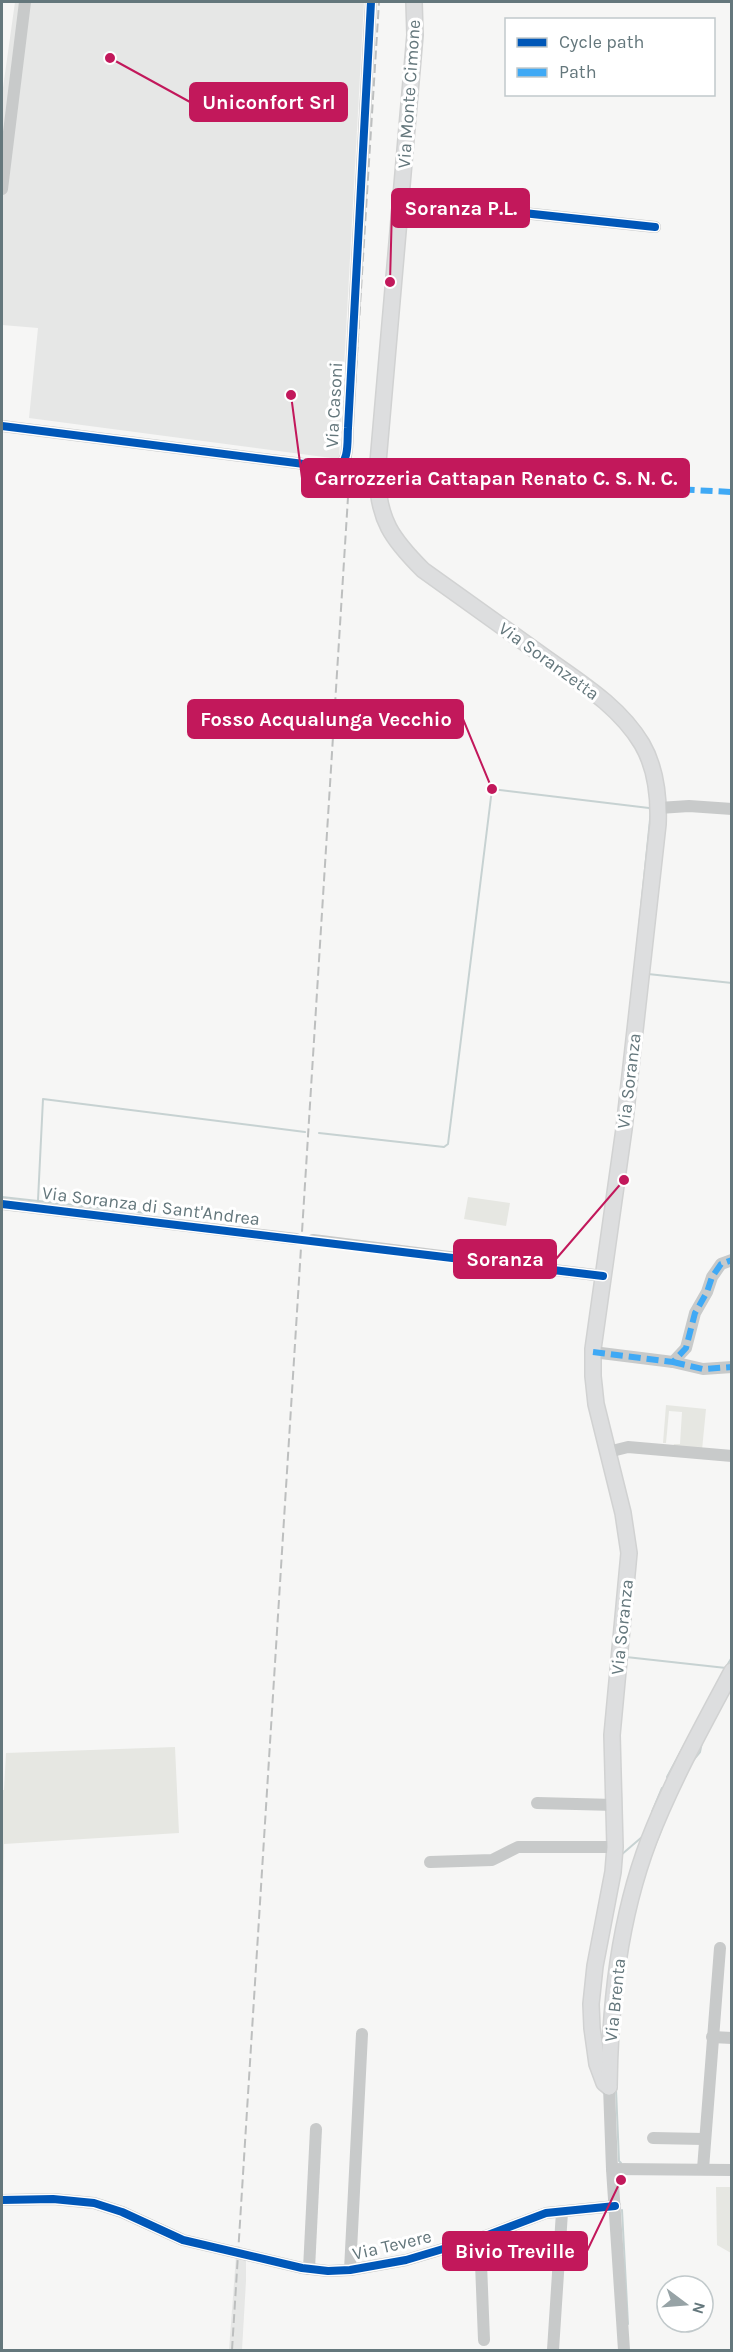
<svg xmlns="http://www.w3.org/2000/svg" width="733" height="2352" viewBox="0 0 733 2352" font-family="Karla,sans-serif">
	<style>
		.built { fill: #e6e7e6 }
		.green { fill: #e6e7e2 }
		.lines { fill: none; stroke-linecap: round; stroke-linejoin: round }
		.stream { stroke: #c7d2d2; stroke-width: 2 }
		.major-casing { stroke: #d1d2d2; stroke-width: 18 }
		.minor { stroke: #c8caca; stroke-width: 12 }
		.major { stroke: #dddedf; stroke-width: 15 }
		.rail { stroke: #bdbfbf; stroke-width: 2; stroke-dasharray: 9 4.5; stroke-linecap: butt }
		.quiet { stroke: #3fa9f5; stroke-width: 6; stroke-dasharray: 12 6; stroke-linecap: butt }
		.cycleway-casing { stroke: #fff; stroke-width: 11 }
		.cycleway { stroke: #0057b8; stroke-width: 8 }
		.labels { text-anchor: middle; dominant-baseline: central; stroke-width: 6; stroke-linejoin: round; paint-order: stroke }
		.street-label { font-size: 18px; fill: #64777c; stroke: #fff }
		.leader { fill: none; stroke: #c2185b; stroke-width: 2 }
		.callout-dot { fill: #c2185b; stroke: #fff; stroke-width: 2 }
		.callout { fill: #c2185b; stroke: #c2185b; stroke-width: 2 }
		.callout-label { font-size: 20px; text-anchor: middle; font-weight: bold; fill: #fff }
	</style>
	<rect width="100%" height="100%" fill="#f6f6f5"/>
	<!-- built -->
	<g class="built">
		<polygon points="15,2 364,2 339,459 29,418 38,328 2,325 2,95"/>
		<polygon points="236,2256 246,2259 246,2281 242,2350 229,2350"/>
	</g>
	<!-- green -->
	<g class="green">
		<polygon points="468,1197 510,1203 506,1226 464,1219"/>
		<polygon points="666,1405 706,1409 702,1450 673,1447 674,1444 680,1444 682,1412 669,1411 666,1443 663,1443"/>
		<polygon points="175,1747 179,1833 4,1844 2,1969 2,1790 4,1790 6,1753"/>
		<polygon points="716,2187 731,2187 731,2253 717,2245"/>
	</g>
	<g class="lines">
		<!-- stream -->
		<g class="stream">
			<polyline points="648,974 732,983"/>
			<polyline points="319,1133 444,1147 448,1144 492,789 649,808 651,810 635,966"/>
			<polyline points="2,1197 146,1213"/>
			<polyline points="38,1200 43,1099 305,1132"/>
			<polyline points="630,1623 631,1611"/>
			<polyline points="626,1657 726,1668"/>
			<polyline points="725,1669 732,1657"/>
			<polyline points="691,1763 700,1752 702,1742"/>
			<polyline points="667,1777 687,1740"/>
			<polyline points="621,1790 622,1838"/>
			<polyline points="652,1812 662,1788"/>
			<polyline points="621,1855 642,1837"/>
			<polyline points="651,1856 662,1828"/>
			<polyline points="616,2089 619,2161 621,2163"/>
			<polyline points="622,2210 628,2324"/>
		</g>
		<!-- major casing -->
		<g class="major-casing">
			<g id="major">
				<path d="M414 2 415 35 377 474C378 520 392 539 423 570 462 598 501 626 539 653 576 680 618 704 642 744 656 768 659 797 658 824L624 1129 593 1349V1376L596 1404 623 1513 629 1553 612 1735 615 1847 613 1872 595 1966 591 2004 592 2028 597 2064 604 2083 609 2087"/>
				<path d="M609 2087C610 2003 619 1919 649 1840 672 1781 702 1727 732 1671"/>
			</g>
		</g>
		<!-- minor -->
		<g class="minor">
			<polyline points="2,189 25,2"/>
			<polyline points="401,200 655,227"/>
			<path d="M2 426 336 468C350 462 347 441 348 428L371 2"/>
			<polyline points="659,808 689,806 732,809"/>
			<polyline points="2,1204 296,1239"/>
			<polyline points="313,1240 603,1276"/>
			<polyline points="593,1352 673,1362 686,1348 695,1313 707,1292 712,1277 721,1264 732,1260"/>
			<polyline points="673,1362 703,1369 732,1367"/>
			<polyline points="608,1452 628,1447 732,1456"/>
			<polyline points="537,1803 615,1805"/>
			<polyline points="430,1862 492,1860 518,1847 615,1847"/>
			<polyline points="712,2037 732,2038"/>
			<polyline points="609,2087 612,2169 624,2350"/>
			<polyline points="653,2138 704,2139"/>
			<polyline points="612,2169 732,2170"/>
			<polyline points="703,2169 720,1948"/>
			<polyline points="2,2200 53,2199 94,2203 122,2212 183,2240 302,2268 328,2271 350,2270 406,2260 480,2238 546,2213 615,2206"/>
			<polyline points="480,2238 484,2340"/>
			<polyline points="309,2269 316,2129"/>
			<polyline points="350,2270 362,2034"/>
			<polyline points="553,2350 562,2212"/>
		</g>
		<!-- major -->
		<use href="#major" class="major"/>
		<!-- rail -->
		<polyline class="rail" points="232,2350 379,2"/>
		<!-- quiet -->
		<g class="quiet">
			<polyline points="377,474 732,492"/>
			<polyline points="593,1352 673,1362 686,1348 695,1313 707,1292 712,1277 721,1264 732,1260"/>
			<polyline points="673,1362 703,1369 732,1367"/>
		</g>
		<!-- cycleway casing -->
		<g class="cycleway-casing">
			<g id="cycleway">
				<polyline points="401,200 655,227"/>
				<path d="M2 426 336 468C350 462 347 441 348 428L371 2"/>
				<polyline points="2,1204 603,1276"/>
				<polyline points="2,2200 53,2199 94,2203 122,2212 183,2240 302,2268 328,2271 350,2270 406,2260 480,2238 546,2213 615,2206"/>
			</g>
		</g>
		<!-- cycleway -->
		<use href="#cycleway" class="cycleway"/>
	</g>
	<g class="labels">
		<!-- street labels -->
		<g class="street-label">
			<text transform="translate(409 94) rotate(-86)">Via Monte Cimone</text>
			<text transform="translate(334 405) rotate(-87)">Via Casoni</text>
			<text transform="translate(549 661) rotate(36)">Via Soranzetta</text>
			<text transform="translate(629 1081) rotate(-83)">Via Soranza</text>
			<text transform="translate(151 1206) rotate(7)">Via Soranza di Sant'Andrea</text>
			<text transform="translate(622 1627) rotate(-84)">Via Soranza</text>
			<text transform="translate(615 2000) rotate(-84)">Via Brenta</text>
			<text transform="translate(392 2245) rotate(-13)">Via Tevere</text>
		</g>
	</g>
	<!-- callouts -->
	<path class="leader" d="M110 58L190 102M390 282L392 208M291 395L302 478M492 789L463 719M624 1180L556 1259M621 2180L587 2251"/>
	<g class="callout-dot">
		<circle cx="110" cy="58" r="6"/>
		<circle cx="390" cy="282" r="6"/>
		<circle cx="291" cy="395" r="6"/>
		<circle cx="492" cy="789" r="6"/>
		<circle cx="624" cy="1180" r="6"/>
		<circle cx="621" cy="2180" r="6"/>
	</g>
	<g class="callout">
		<rect x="190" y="83" width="157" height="38" rx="6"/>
		<rect x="392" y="189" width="137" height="38" rx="6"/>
		<rect x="302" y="459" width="387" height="38" rx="6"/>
		<rect x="188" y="700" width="275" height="38" rx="6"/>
		<rect x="454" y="1240" width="102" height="38" rx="6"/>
		<rect x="443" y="2232" width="144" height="38" rx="6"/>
	</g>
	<g class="callout-label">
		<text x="269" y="109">Uniconfort Srl</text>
		<text x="461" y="215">Soranza P.L.</text>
		<text x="496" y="485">Carrozzeria Cattapan Renato C. S. N. C.</text>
		<text x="326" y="726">Fosso Acqualunga Vecchio</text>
		<text x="505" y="1266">Soranza</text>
		<text x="515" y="2258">Bivio Treville</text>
	</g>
	<!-- border -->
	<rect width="733" height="2352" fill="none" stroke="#64777c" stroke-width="6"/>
	<!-- legend -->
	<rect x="505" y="18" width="210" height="78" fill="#ffffff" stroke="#c1c9cb" stroke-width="1.5"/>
	<rect x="517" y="38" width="30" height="9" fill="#0057b8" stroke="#c1c9cb" stroke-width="1.5"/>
	<text x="559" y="48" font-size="18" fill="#64777c">Cycle path</text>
	<rect x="517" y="68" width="30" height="9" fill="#3fa9f5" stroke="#c1c9cb" stroke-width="1.5"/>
	<text x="559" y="78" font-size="18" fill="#64777c">Path</text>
	<!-- north arrow -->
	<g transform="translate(685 2304) rotate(106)"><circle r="28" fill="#ffffff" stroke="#c1c9cb" stroke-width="1.5"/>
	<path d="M0-4.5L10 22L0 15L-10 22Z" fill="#97a3a6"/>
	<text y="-9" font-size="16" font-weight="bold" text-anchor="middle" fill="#64777c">N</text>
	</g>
</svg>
